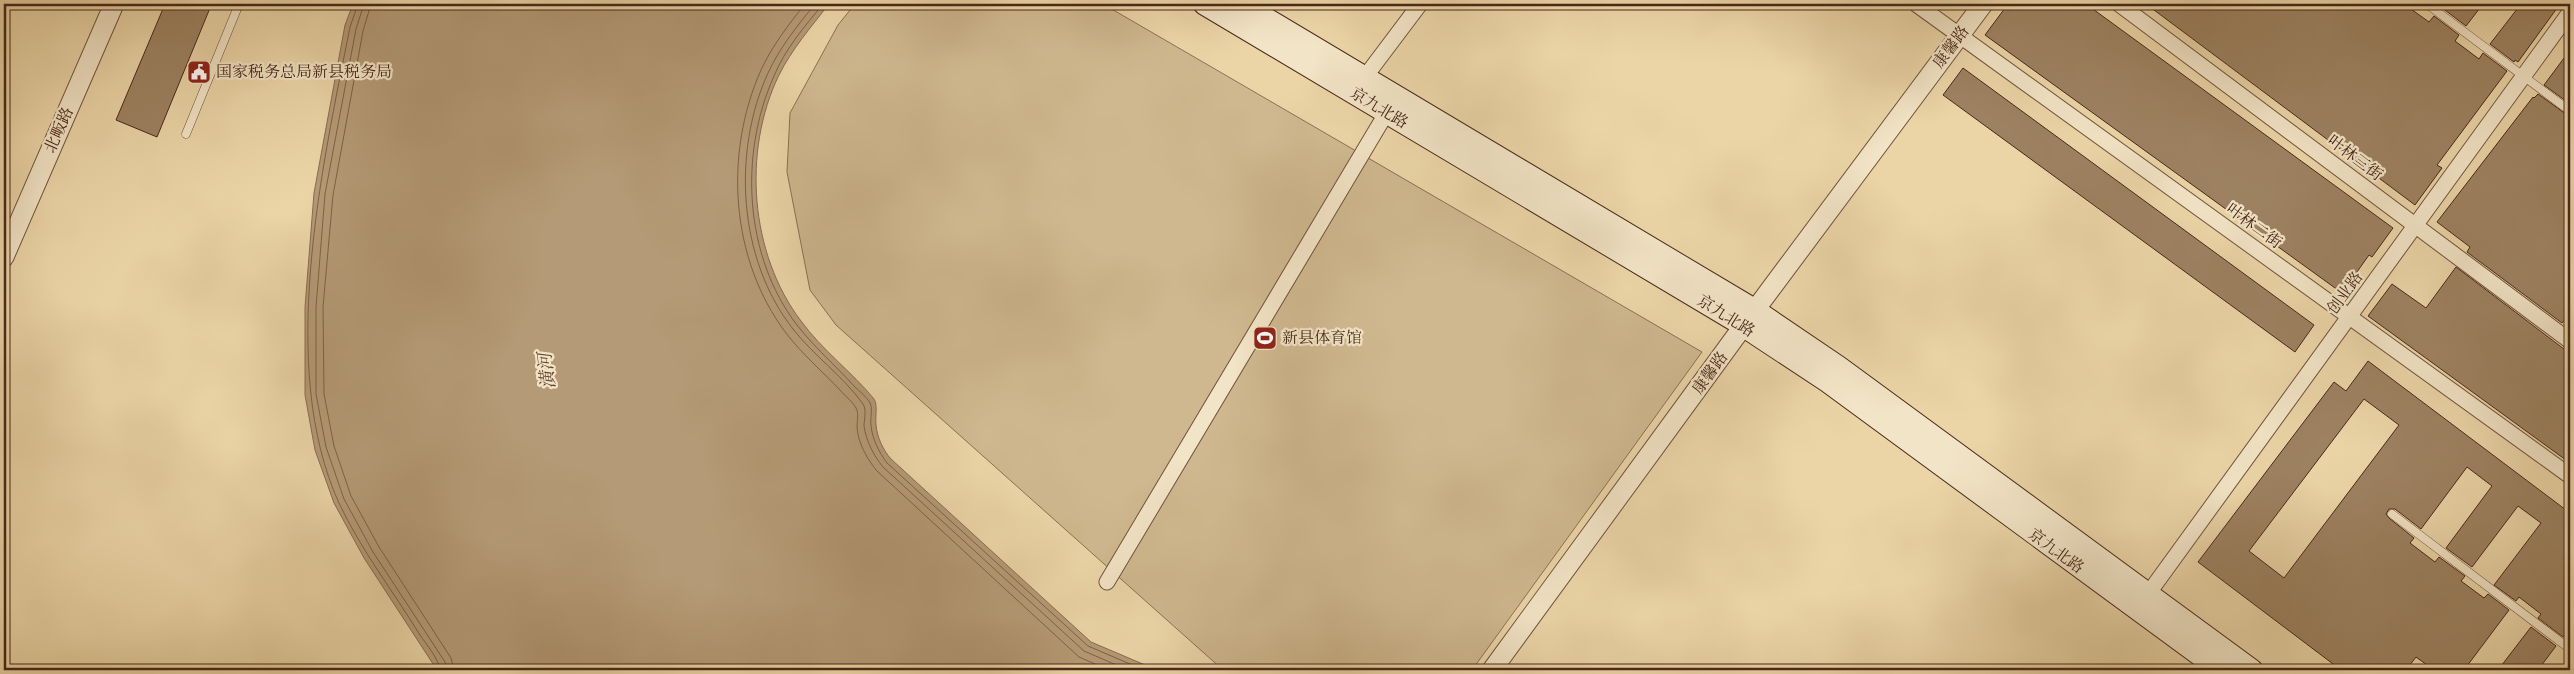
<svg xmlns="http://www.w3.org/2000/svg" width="2574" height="674" viewBox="0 0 2574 674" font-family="'Libre Bodoni','Noto Serif SC',serif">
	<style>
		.green { fill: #cfb88f; stroke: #8c7054 }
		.water { fill: #b49a76; stroke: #896c50 }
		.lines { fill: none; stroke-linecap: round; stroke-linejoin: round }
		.shore { stroke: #7e6147; stroke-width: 1 }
		.building { fill: #9d8262; stroke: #492818; fill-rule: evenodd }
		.service-casing { stroke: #72533c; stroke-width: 9 }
		.minor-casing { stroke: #72533c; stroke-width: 17 }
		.tertiary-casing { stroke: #72533c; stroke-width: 21 }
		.secondary-casing { stroke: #492818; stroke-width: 23 }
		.service { stroke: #f2e4c6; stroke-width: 8 }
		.minor { stroke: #f2e4c6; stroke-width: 15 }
		.tertiary { stroke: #f2e4c6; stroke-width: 19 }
		.secondary { stroke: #f2e4c6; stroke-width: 21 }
		.labels { text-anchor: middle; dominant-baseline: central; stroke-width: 4.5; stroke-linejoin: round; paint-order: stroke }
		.street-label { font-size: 16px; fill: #492818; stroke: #f2e4c6 }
		.poi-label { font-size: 16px; fill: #492818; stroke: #f2e4c6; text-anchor: start }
		.water-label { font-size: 18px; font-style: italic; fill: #644430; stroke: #f2e4c6 }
	</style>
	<rect width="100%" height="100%" fill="#ebd5a7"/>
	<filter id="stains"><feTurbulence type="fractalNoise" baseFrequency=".004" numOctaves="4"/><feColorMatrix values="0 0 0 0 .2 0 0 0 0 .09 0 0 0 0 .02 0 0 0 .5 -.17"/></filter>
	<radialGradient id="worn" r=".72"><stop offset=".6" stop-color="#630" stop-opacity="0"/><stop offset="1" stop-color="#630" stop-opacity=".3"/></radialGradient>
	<!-- green -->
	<polygon class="green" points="855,4 1103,4 1702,352 1472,670 1223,670 836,325 810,290 787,172 790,113 838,25"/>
	<!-- water -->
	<path class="water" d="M353 4H829C811 27 792 49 779 75 742 151 750 254 801 321 822 350 852 372 874 399 878 405 875 417 876 425 877 437 883 450 891 459L1091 642 1157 670H437L364 558 334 503 315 450 305 395V307L314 193 345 25Z"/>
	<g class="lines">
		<!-- shore -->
		<g class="shore">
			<path d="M358 4 350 27C322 168 277 367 339 503 361 550 393 591 420 635 426 644 439 659 440 670"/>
			<polyline points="364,4 356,29 325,194 316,307 316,394 326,447 344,499 373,552 445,662 447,670"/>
			<polyline points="371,4 363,31 333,195 323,307 324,394 334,446 351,496 379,547 451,658 454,670"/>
			<path d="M805 4C789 24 772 46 761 70 724 153 730 259 786 333 802 354 823 372 841 391 845 396 853 402 856 408 859 413 857 421 857 427 858 443 867 459 877 471L1079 657 1109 670"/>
			<path d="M815 4C798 25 780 47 768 73 732 152 738 259 793 329 814 356 843 376 863 404 867 410 864 420 864 426 866 441 874 456 883 467L1084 651 1128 670"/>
			<path d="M823 4C805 26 785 49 774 76 739 154 744 256 797 325 814 347 836 366 854 386 859 391 867 397 870 403 873 408 870 419 871 425 872 439 879 452 887 463L1088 646 1144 670"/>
		</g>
	</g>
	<!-- building -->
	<g class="building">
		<polygon points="165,4 199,4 210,8 157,137 116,120"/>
		<polygon points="2008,4 2086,4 2393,228 2372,257 2369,255 2342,293 1985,35"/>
		<polygon points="2146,4 2404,4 2429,22 2434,16 2459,35 2455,41 2479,59 2483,53 2507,71 2437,165 2442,168 2415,205"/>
		<polygon points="2443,4 2483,4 2466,26 2441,7"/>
		<polygon points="2521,4 2560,4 2518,62 2515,60 2514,62 2490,44"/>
		<polygon points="2570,50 2570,104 2544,85"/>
		<polygon points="1963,68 2314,325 2295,352 1943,95"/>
		<polygon points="2538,94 2570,117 2570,313 2562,323 2467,252 2470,247 2437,222 2533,97 2534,98"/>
		<polygon points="2456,267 2564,349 2570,350 2570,463 2368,316 2392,284 2426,308"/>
		<path d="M2368 361 2570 513V627L2563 637 2538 618 2541 614 2519 597 2516 601 2494 585 2541 523 2518 506 2472 567 2446 548 2492 486 2467 467 2421 529 2395 509H2389L2386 514 2389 518 2414 538 2410 543 2435 562 2439 557 2465 576 2461 581 2484 598 2488 594 2509 610 2464 670H2434L2416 657 2406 670H2341L2198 562 2334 382 2346 391ZM2364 399 2399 425 2284 578 2249 551Z"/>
		<polygon points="2531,627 2556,646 2538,670 2498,670"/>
	</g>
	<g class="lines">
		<!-- service casing -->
		<g class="service-casing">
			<g id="service">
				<polyline points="2427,4 2570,111"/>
				<polyline points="186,134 239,4"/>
				<polyline points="2392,514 2570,649"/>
			</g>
		</g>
		<!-- minor casing -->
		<g class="minor-casing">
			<g id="minor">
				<polyline points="1916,4 2570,476"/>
				<polyline points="2119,4 2570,341"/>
				<polyline points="1365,77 1420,4"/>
				<polyline points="1107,582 1387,112"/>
				<polyline points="2148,594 2570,12"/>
			</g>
		</g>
		<!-- tertiary casing -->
		<g class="tertiary-casing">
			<g id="tertiary">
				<polyline points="4,257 114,4"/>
				<polyline points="1492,670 1755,310 1983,4"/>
			</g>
		</g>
		<!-- secondary casing -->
		<g class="secondary-casing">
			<g id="secondary">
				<polyline points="1204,4 1734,320 1828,382 2220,670"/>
				<polyline points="1242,4 1755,310 1839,367 2252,670"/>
			</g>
		</g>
		<!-- service -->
		<use href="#service" class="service"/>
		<!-- minor -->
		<use href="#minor" class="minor"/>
		<!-- tertiary -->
		<use href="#tertiary" class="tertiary"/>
		<!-- secondary -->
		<use href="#secondary" class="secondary"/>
	</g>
	<!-- icons -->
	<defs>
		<g id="civic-square" transform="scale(1.25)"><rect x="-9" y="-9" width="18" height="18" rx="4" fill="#8f2418" stroke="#f2e4c6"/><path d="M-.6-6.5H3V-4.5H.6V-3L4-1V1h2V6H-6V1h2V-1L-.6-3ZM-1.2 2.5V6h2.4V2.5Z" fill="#fff"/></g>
		<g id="stadium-square" transform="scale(1.25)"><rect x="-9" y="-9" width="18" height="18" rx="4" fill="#8f2418" stroke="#f2e4c6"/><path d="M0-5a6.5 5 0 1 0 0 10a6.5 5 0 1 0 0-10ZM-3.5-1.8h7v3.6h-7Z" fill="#fff"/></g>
	</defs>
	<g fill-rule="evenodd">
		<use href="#civic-square" x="199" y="72"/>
		<use href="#stadium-square" x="1265" y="338"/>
	</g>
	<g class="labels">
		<!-- street labels -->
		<g class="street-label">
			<text transform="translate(1951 47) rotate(-53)">康馨路</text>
			<text transform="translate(1379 108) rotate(31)">京九北路</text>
			<text transform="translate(59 130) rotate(-66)">北畈路</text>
			<text transform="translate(2355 158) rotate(37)">叶林三街</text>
			<text transform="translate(2254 226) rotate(36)">叶林二街</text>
			<text transform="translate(2345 293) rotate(-54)">创业路</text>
			<text transform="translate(1726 316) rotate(32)">京九北路</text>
			<text transform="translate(1710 373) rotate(-54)">康馨路</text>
			<text transform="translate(2056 551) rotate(36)">京九北路</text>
		</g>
		<!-- poi labels -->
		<g class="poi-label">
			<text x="216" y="72">国家税务总局新县税务局</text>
			<text x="1282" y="338">新县体育馆</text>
		</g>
		<!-- water labels -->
		<g class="water-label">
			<text transform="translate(547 371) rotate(-97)">潢河</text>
		</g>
	</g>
	<!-- margin -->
	<rect width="2574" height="674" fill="none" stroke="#ebd5a7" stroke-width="20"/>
	<rect x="5" y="5" width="2564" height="664" fill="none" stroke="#492818" stroke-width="2.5"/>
	<rect x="10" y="10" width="2554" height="654" fill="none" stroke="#492818"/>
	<rect width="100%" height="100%" filter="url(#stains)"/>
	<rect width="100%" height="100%" fill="url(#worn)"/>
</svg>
